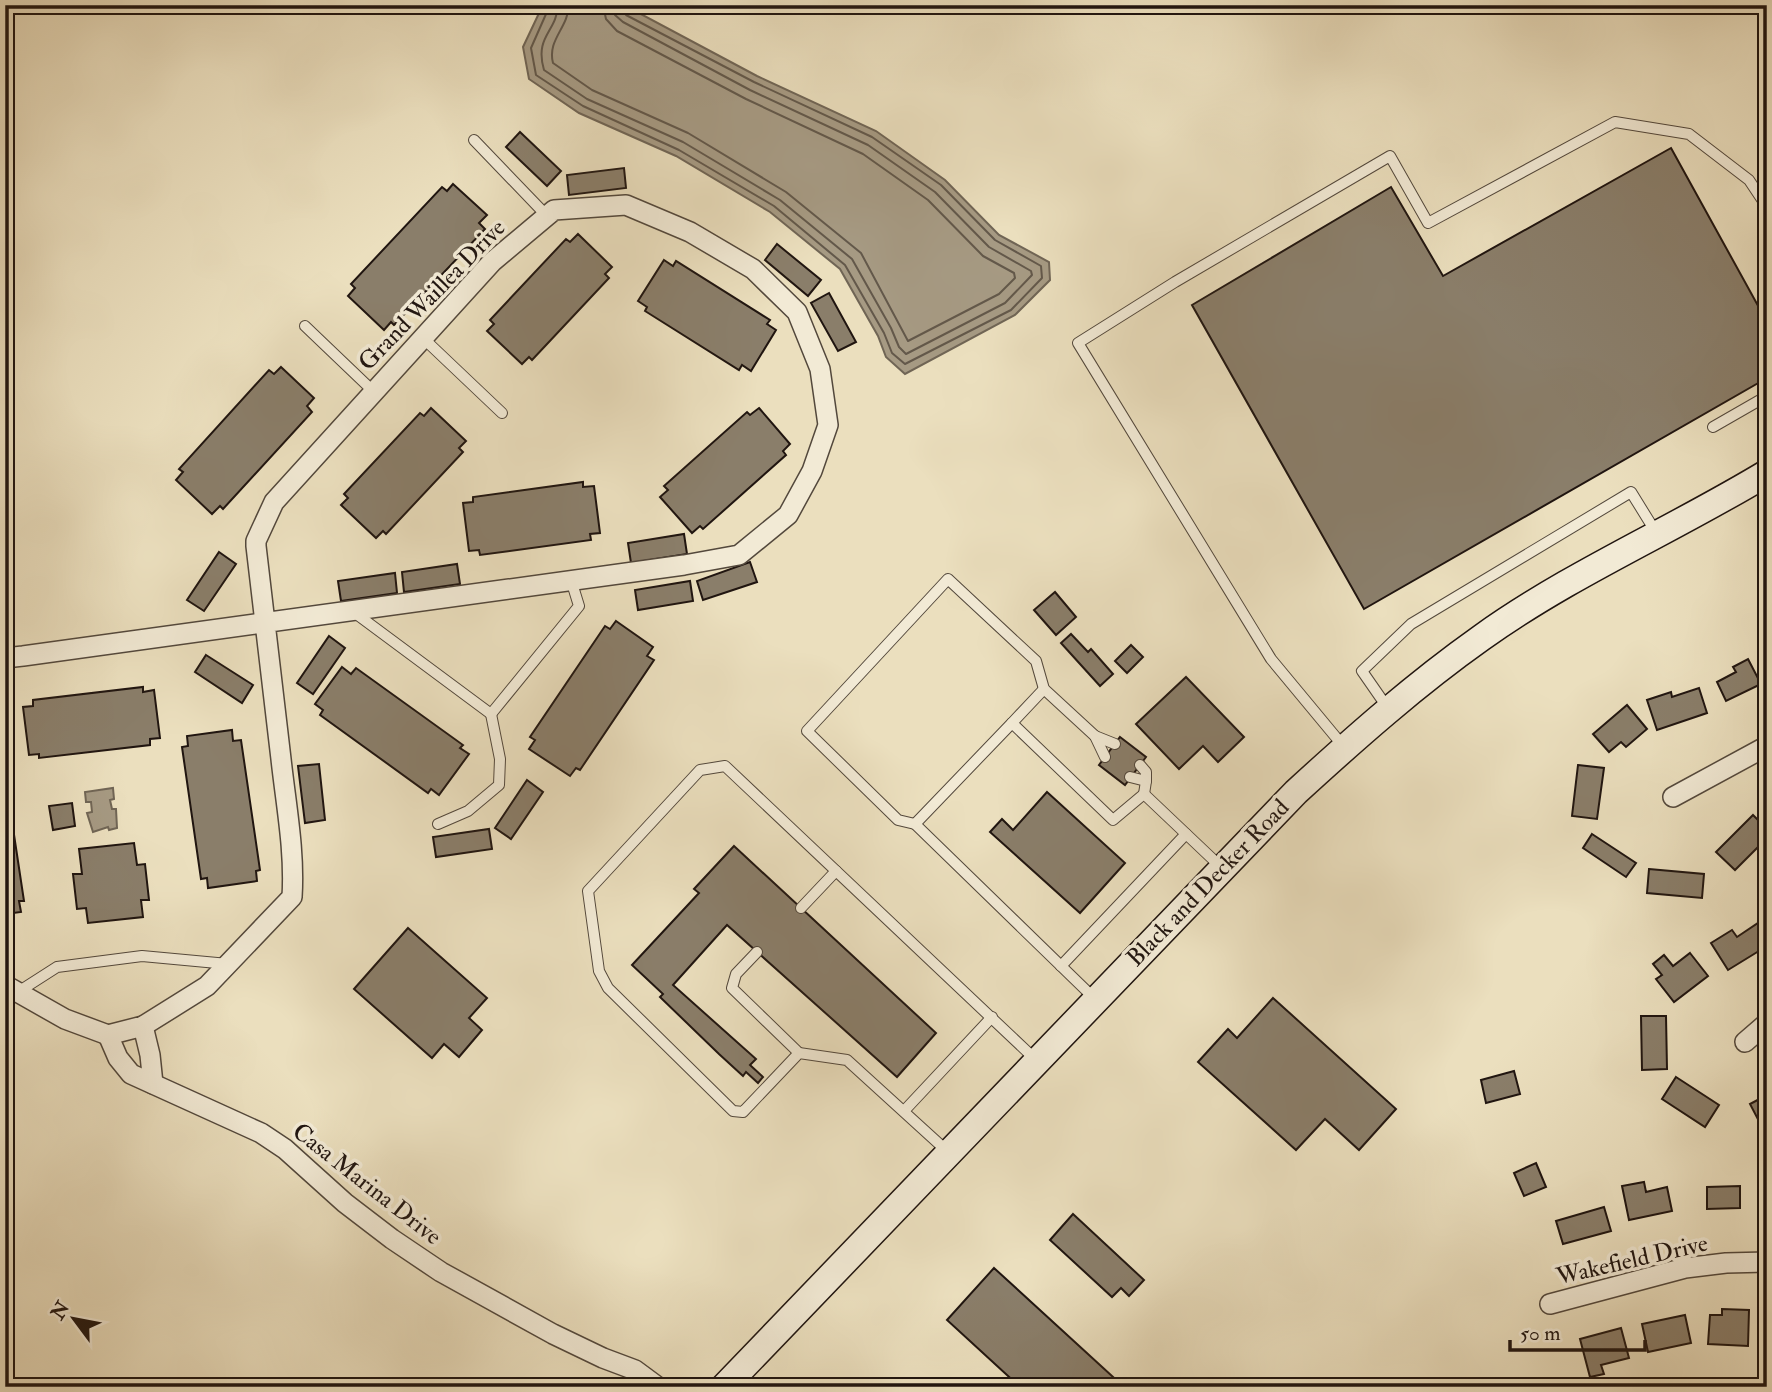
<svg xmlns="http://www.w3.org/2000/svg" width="1772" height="1392" viewBox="0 0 1772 1392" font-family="'IM FELL Double Pica',serif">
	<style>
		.water { fill: #a69a83; stroke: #706555; stroke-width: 2 }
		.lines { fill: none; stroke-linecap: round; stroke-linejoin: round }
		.shore { stroke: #63584a; stroke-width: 2 }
		.building { fill: #8a7e6a; stroke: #201510; stroke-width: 2 }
		.lane-casing { stroke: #53483c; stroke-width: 12 }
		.street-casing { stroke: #53483c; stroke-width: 22 }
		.secondary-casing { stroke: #201510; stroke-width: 29 }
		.lane { stroke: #f2ead5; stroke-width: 10 }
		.street { stroke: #f2ead5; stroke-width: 19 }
		.secondary { stroke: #f2ead5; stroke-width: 26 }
		.labels { text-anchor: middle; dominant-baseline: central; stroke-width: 7; stroke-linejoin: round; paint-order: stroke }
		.street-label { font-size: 24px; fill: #201510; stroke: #f2ead5 }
	</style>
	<rect width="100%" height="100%" fill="#ebdfbe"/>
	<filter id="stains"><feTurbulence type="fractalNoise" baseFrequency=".00286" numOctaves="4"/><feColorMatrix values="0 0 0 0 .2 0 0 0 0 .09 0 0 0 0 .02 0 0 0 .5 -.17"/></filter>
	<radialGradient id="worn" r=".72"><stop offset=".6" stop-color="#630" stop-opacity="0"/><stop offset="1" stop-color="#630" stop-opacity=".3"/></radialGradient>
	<!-- water -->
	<g class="water">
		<polygon points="546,5 624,5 757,76 876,131 945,180 999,235 1049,262 1050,280 1015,315 905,374 886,357 878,336 840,269 770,212 676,156 579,113 529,79 523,47 541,9"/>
		<polygon points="113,788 114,799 110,800 112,809 116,809 117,828 109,830 108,827 93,832 87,813 92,812 91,802 86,802 85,792"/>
	</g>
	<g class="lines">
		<!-- shore -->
		<g class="shore">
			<polyline points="550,5 531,48 536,75 583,106 679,150 774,206 845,265 884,333 892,353 905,364 1011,310 1042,278 1041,266 995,240 941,185 872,137 754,82 626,15 622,5"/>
			<path d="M558 5C557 32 534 36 544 70L587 99 683 142 780 200 852 259 891 328 899 347 906 354 1005 303 1032 275 1031 271 989 247 935 192 868 145 750 90 623 22 615 15 613 5"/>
			<path d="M569 5C568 28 547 40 553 63L592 90 688 133 786 192 861 253 908 341 999 294 1015 278 1014 273 983 256 928 200 863 154 746 99 617 31 606 19 603 5"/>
		</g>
	</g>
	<!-- building -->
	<g class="building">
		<polygon points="520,132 561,171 547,186 506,147"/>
		<polygon points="1671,148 1767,322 1767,378 1364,609 1192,305 1391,187 1443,276"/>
		<polygon points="624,168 626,188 569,195 567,175"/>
		<polygon points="453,184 487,215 479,223 485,229 394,325 391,322 384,330 348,296 355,288 351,284 442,187 447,191"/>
		<polygon points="578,234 612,267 605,274 609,278 532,360 529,357 522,364 487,331 494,324 490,320 566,239 570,242"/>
		<polygon points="777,244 821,280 808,296 765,260"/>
		<polygon points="664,260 673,266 676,261 770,320 767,324 776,330 751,371 742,365 739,370 645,311 647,307 638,301"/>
		<polygon points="829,293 856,342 838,351 811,303"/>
		<polygon points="281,367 314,398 307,406 312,412 223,509 220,506 212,514 176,480 183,472 179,469 269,370 274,374"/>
		<polygon points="431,408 466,441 459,448 463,452 386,534 383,531 376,538 341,505 348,498 344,494 420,413 424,416"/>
		<polygon points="759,408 790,444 783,451 786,455 703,529 700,526 692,533 660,497 668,490 664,486 747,412 750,415"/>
		<polygon points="583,482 583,487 594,486 600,533 590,534 591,540 480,555 479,550 469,551 463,503 473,502 473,497"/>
		<polygon points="684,534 687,554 631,563 628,543"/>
		<polygon points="219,552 236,564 204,611 187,600"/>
		<polygon points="750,562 757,582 703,600 697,581"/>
		<polygon points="457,564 460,584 404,592 402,572"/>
		<polygon points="395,573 397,593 341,601 338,581"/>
		<polygon points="690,581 693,601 638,610 635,590"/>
		<polygon points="1055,592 1076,617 1056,635 1034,610"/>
		<polygon points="616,621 653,647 647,656 654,660 580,770 576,768 570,776 529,749 535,740 530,737 605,626 610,629"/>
		<polygon points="1071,634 1088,652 1091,649 1113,674 1100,686 1061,643"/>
		<polygon points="329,636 345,648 313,694 297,683"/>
		<polygon points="1131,645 1143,657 1127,673 1115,661"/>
		<polygon points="206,655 253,685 242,703 195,672"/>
		<polygon points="1748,659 1761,684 1726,701 1717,682 1736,672 1733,667"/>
		<polygon points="342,667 351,674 356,668 463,745 460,748 469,754 439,795 431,789 428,793 320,715 323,710 315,704"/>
		<polygon points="1186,677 1244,737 1218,762 1203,746 1179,769 1136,724"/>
		<polygon points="143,687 143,692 154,690 160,738 150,739 150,745 39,758 39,754 29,755 23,707 33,706 33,700"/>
		<polygon points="1699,688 1707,713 1657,730 1647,700 1671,692 1672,697"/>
		<polygon points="1627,705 1647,729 1626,747 1621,742 1609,752 1593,734"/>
		<polygon points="232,730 233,741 241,740 260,870 256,871 257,881 208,888 207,878 201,879 182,747 188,746 187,736"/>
		<polygon points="1120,737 1146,757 1125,785 1099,765"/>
		<polygon points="319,764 325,820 305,823 298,766"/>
		<polygon points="1578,765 1604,768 1597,819 1572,816"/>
		<polygon points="5,775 24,901 19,901 21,912 5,914"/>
		<polygon points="527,780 543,792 511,839 495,828"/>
		<polygon points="1047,792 1125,863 1080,913 990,832 1002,819 1013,830"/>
		<polygon points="72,803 75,826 53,830 49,806"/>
		<polygon points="1753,815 1767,829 1767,838 1735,870 1716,852"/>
		<polygon points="489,829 492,849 436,857 433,837"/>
		<polygon points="1592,834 1636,863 1626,877 1583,848"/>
		<polygon points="134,843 137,865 145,864 149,900 141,900 143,917 88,923 86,908 77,909 73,874 82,874 79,849"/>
		<polygon points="734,846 936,1033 897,1077 727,925 673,985 756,1059 750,1065 763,1077 758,1083 746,1072 743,1076 719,1054 660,997 663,994 632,965 699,893 694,889"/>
		<polygon points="1649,869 1704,874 1702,898 1647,893"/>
		<polygon points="1758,923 1767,937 1767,946 1728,970 1711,943 1732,930 1737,937"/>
		<polygon points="408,928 487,998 469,1018 482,1030 459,1057 444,1044 432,1058 354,989"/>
		<polygon points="1690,953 1708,976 1674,1002 1656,979 1662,975 1653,964 1664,955 1673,966"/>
		<polygon points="1273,998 1396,1109 1359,1150 1325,1119 1296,1150 1198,1062 1228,1029 1237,1038"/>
		<polygon points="1641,1016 1666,1016 1667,1069 1642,1070"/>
		<polygon points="1514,1071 1520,1094 1486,1103 1481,1080"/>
		<polygon points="1676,1077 1719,1105 1705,1127 1662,1099"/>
		<polygon points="1767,1095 1767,1125 1762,1127 1750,1104"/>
		<polygon points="1536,1163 1546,1187 1524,1196 1514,1173"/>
		<polygon points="1644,1182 1646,1192 1667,1187 1672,1211 1629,1220 1622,1186"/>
		<polygon points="1740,1186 1740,1208 1707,1209 1707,1187"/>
		<polygon points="1604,1207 1611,1231 1563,1244 1556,1221"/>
		<polygon points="1073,1214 1144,1280 1129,1296 1121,1288 1112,1297 1050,1240"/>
		<polygon points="994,1268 1124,1387 1020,1387 947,1320"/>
		<polygon points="1722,1309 1749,1310 1748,1346 1708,1344 1710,1315 1722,1315"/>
		<polygon points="1765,1310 1767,1310 1767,1339 1761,1339"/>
		<polygon points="1685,1315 1691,1343 1648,1352 1642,1324"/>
		<polygon points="1621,1328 1629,1358 1601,1365 1604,1374 1590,1377 1580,1339"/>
		<polygon points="894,1379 903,1387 887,1387"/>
	</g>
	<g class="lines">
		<!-- lane casing -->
		<g class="lane-casing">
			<g id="lane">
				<polyline points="474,140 547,216"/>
				<polyline points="305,326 373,391"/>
				<polyline points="423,338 502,413"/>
				<polyline points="1713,427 1767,396"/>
				<polyline points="355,613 491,714 579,606 571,580"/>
				<polyline points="1387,707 1362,671 1411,624 1631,492 1657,534"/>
				<polyline points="1012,723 1044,689"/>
				<polyline points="1095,736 1115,744"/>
				<polyline points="1344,747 1271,659 1078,343 1175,282 1390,156 1428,223 1615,122 1689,134 1749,180 1767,207"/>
				<polyline points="1140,765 1146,772 1146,781"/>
				<polyline points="1130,777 1146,781 1144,794"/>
				<polyline points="438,824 468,811 499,785 500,759 491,714"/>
				<polyline points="915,824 898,820 807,731 948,579 1036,661 1044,689 1095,736 1105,757"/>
				<polyline points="801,908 836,871"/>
				<polyline points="757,952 736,974 732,988 799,1053"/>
				<polyline points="1061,966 1186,834"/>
				<polyline points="18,992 57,967 142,956 228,964"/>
				<polyline points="1095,999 915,824 1012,723 1113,820 1144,794 1222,868"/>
				<polyline points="904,1111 992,1017"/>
				<polyline points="948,1152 847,1060 799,1053 743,1112 733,1111 608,988 599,971 588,891 700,770 725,766 1036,1060"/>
			</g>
		</g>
		<!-- street casing -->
		<g class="street-casing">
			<g id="street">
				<path d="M5 658 23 656 684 565 739 555 788 515 812 471 828 425 820 369 797 312 753 269 690 232 626 205 554 210 492 262 274 502 256 541V546C264 617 273 688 281 759 286 805 295 851 292 897L207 986 143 1026 108 1035"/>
				<polyline points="1673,797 1767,746"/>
				<polyline points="5,985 65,1019 108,1035"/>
				<polyline points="143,1026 150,1055 153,1084"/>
				<polyline points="108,1035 118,1058 131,1074 261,1133 285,1149 345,1203 392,1239 441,1272 553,1334 603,1358 635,1370 658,1387"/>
				<polyline points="1745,1042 1767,1023"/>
				<polyline points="1550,1304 1685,1268 1726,1263 1767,1262"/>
			</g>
		</g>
		<!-- secondary casing -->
		<g class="secondary-casing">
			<path id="secondary" d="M724 1387 1296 792C1355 738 1416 684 1481 638 1570 574 1673 530 1767 473"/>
		</g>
		<!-- lane -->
		<use href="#lane" class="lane"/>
		<!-- street -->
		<use href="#street" class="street"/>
		<!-- secondary -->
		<use href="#secondary" class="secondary"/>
	</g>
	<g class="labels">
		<!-- street labels -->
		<g class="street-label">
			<text transform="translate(432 295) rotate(-46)">Grand Waillea Drive</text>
			<text transform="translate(1208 883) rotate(-46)">Black and Decker Road</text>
			<text transform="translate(367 1184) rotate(38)">Casa Marina Drive</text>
			<text transform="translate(1632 1260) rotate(-13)">Wakefield Drive</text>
		</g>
	</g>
	<!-- margin -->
	<rect width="1772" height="1392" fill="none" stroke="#ebdfbe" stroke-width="28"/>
	<rect x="7" y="7" width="1758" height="1378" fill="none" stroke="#201510" stroke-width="3.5"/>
	<rect x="14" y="14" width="1744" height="1364" fill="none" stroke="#201510" stroke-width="2"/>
	<!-- north arrow -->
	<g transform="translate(74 1319) rotate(302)" stroke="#f2ead5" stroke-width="5" paint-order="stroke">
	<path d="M0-5L12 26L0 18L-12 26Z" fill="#201510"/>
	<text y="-10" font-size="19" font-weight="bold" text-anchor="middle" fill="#201510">N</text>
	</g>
	<!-- scale -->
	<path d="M1510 1340v10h135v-10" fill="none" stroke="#201510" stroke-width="3.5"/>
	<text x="1520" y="1340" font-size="21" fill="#201510" stroke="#f2ead5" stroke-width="5" paint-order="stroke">50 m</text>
	<rect width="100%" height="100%" filter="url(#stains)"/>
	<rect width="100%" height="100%" fill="url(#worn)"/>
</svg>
